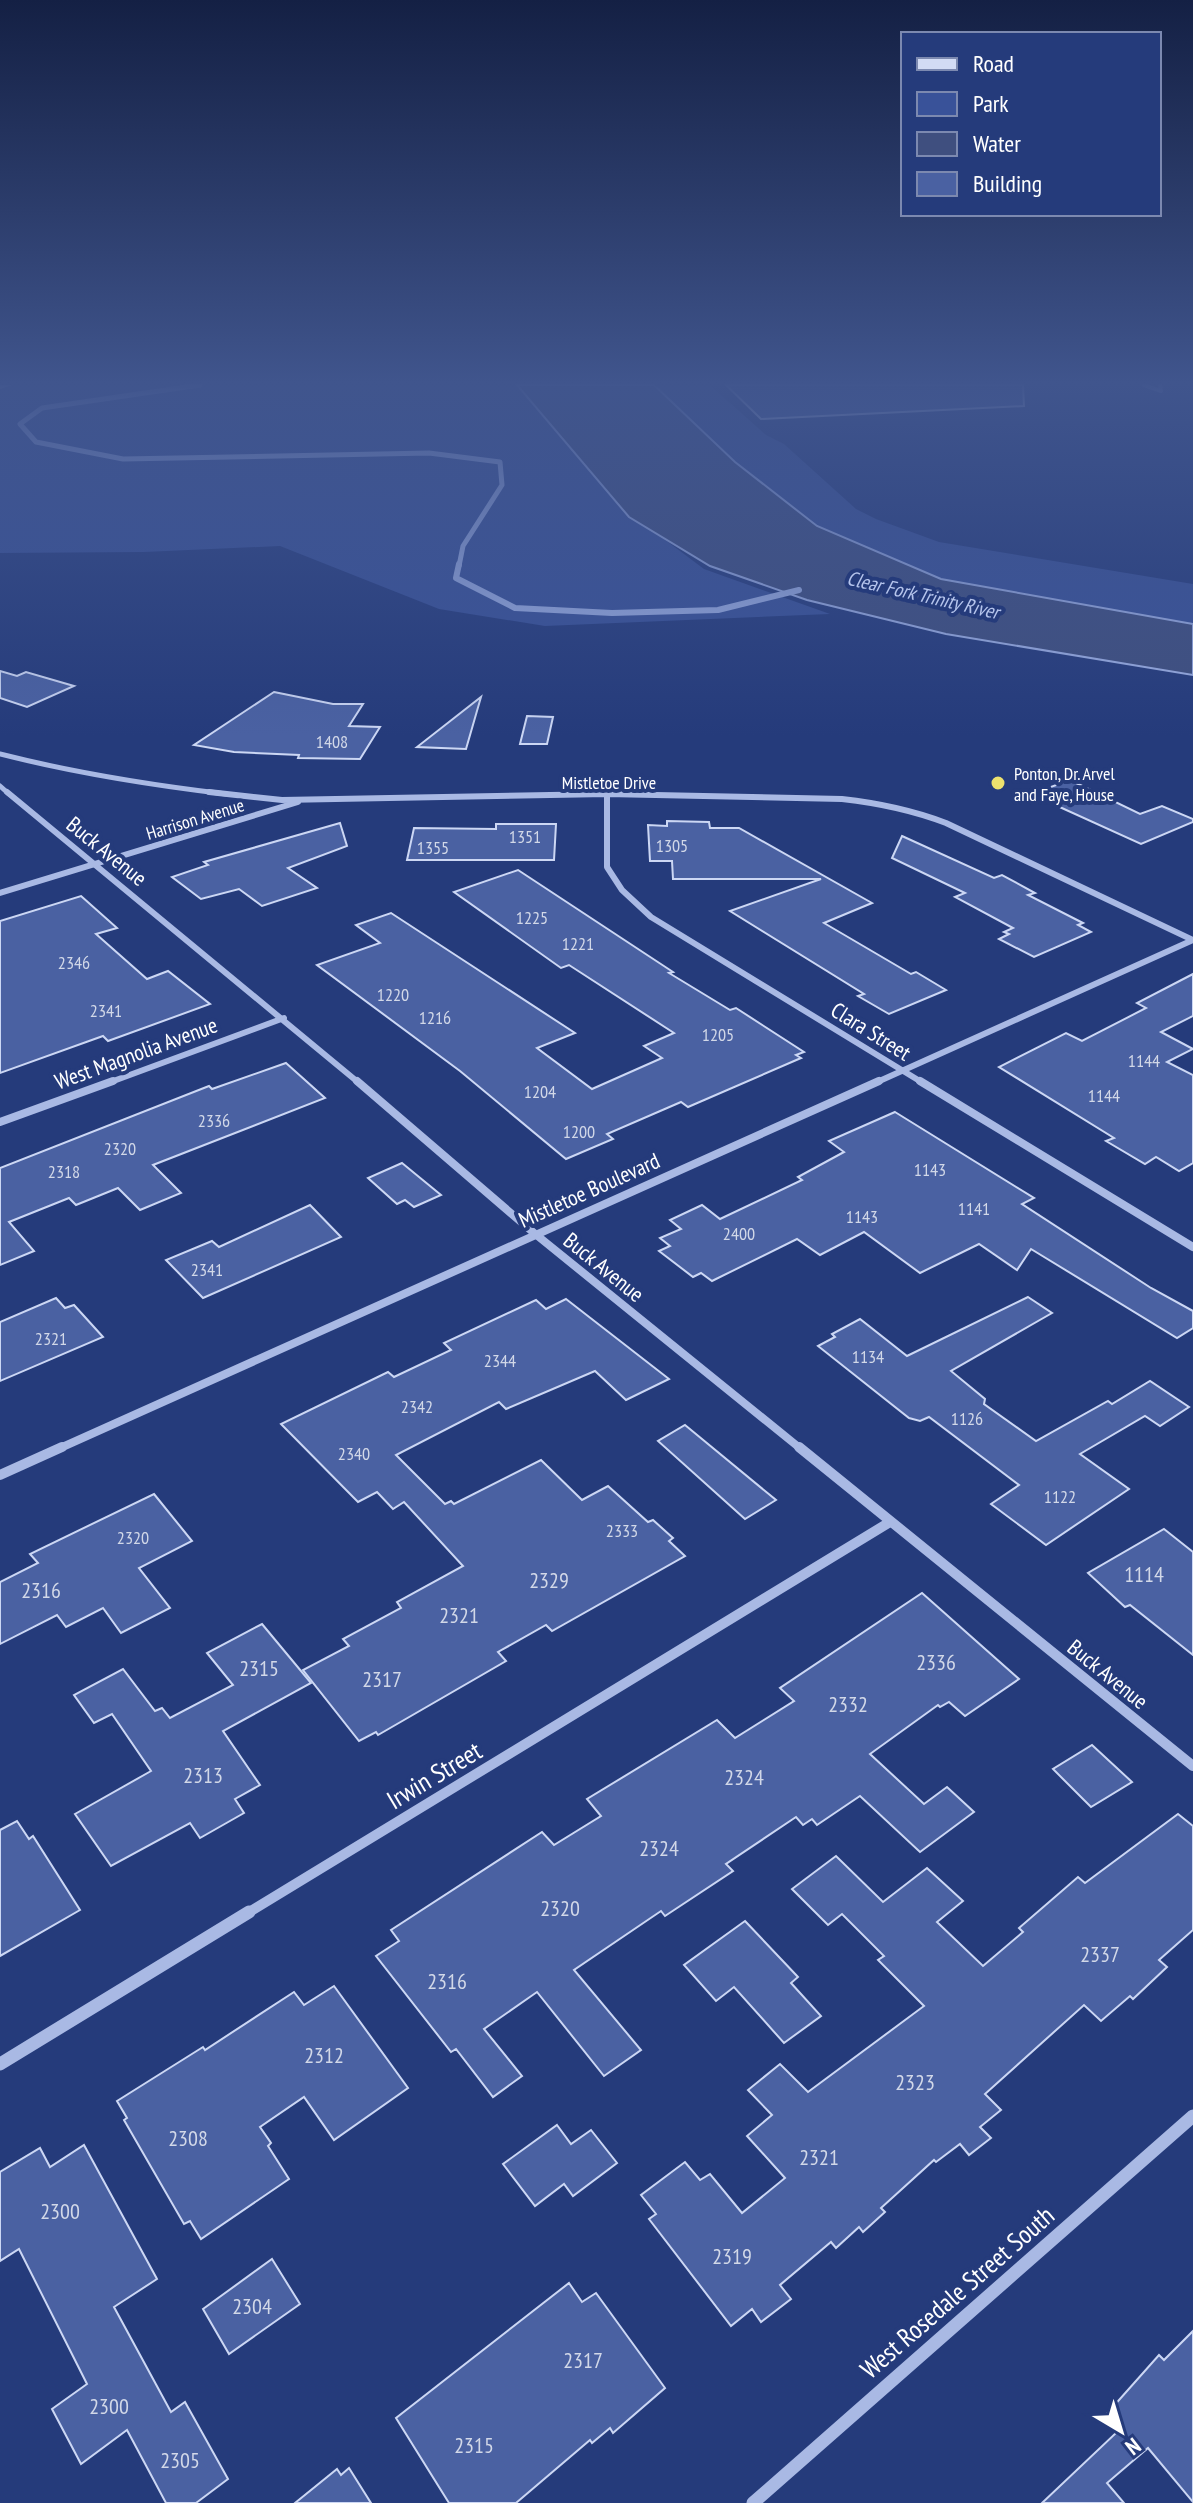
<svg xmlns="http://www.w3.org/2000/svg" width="1193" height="2503" viewBox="0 0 1193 2503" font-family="'PT Sans Narrow',sans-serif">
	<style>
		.green { fill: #395299 }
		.water { fill: #3f4f7f; stroke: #9eb1e5; stroke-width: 2 }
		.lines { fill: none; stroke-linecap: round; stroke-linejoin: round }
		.stream-far1 { stroke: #9eb1e5; stroke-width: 5 }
		.stream { stroke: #9eb1e5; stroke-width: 6 }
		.building { fill: #4a61a2; stroke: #ccd7f4; stroke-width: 2 }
		.street-far5 { stroke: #a9b9e4; stroke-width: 4 }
		.street-far4 { stroke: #a9b9e4; stroke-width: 5 }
		.street-far3 { stroke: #a9b9e4; stroke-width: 6 }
		.street-far2 { stroke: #a9b9e4; stroke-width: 8 }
		.street-far1 { stroke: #a9b9e4; stroke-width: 10 }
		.street { stroke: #a9b9e4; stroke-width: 13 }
		.secondary { fill: #d2dbf4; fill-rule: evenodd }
		.poi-dot { fill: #ede16e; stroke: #253b7b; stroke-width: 3 }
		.labels { text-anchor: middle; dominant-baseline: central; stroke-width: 8; stroke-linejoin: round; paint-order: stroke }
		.number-label { font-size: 18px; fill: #d2d8e8 }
		.far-poi-label { font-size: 18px; fill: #fff; stroke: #253b7b; text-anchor: start }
		.far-street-label { font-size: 18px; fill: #fff; stroke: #253b7b }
		.far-water-label { font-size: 20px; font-style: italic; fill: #b5c4ec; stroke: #253b7b }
		.street-label { font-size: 22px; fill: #fff; stroke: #253b7b }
		.near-number-label { font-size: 22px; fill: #d2d8e8 }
		.near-street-label { font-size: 26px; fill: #fff; stroke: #253b7b }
	</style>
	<rect width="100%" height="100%" fill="#253b7b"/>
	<!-- green -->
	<g class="green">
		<polygon points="0,385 516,385 620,506 704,569 830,614 545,626 439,609 280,546 144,552 0,553"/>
		<polygon points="654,385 710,385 766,435 784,444 856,509 876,519 939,542 1193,584 1193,624 941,579 817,526 735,462"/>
	</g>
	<!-- water -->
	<polygon class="water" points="517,385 654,385 735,462 817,526 941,579 1193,624 1193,675 946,634 807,600 710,566 629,517"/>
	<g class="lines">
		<!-- stream-far1 -->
		<polyline class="stream-far1" points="200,385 42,408 20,424 36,442 123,459 429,453 500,462 502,485 463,546 459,566"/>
		<!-- stream -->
		<polyline class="stream" points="459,564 456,578 515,608 612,613 718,610 799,590"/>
	</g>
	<!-- building -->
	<g class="building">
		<polygon points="726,385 1023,385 1024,406 761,419"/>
		<polygon points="0,671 17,676 26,672 74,686 27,707 0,698"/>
		<polygon points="274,692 333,704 363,704 349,726 380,727 360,759 298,758 299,755 234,752 194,745"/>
		<polygon points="481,697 466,749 417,747"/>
		<polygon points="527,716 553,717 547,744 520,744"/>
		<polygon points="1070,780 1140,814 1162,806 1193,819 1193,822 1141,844 1031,794"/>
		<polygon points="667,821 709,822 710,828 739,828 872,903 824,923 911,974 916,972 946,990 889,1014 858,996 864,994 730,911 821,879 673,879 672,861 650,861 648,825 667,826"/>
		<polygon points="340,823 347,846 288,868 317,888 262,906 239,889 201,899 172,877 208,865 204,862"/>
		<polygon points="496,824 556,824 554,860 407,860 414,828 496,829"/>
		<polygon points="902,836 994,878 1002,875 1035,893 1028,895 1083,923 1078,925 1091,932 1034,957 999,939 1009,934 1004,932 1013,928 955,897 965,893 892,858"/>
		<polygon points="518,870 673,972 669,973 730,1010 736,1008 804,1052 796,1055 801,1058 688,1107 681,1102 607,1134 613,1139 566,1159 460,1071 317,965 380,943 356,925 391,913 575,1033 537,1048 592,1089 662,1058 644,1046 674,1033 569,965 561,968 454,892"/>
		<polygon points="81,896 117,928 96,934 147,979 168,971 210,1004 108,1041 103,1036 0,1073 0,921"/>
		<polygon points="1193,974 1193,1016 1161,1032 1193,1049 1167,1062 1193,1075 1193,1163 1179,1171 1156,1157 1145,1164 1106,1141 1114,1138 999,1067 1066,1033 1082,1041 1146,1008 1137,1003"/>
		<polygon points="286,1063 325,1098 153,1165 181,1193 140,1210 118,1188 76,1205 69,1198 9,1222 34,1251 0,1265 0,1168 209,1086 212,1089"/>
		<polygon points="895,1112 1034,1198 1022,1204 1151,1288 1193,1311 1193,1328 1177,1338 1031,1249 1017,1270 979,1244 920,1273 864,1232 820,1255 797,1239 712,1281 701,1273 693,1277 659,1251 670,1246 660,1238 681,1229 670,1220 702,1205 720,1219 802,1180 798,1177 844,1152 829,1141"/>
		<polygon points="402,1163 441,1195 414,1207 405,1200 397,1204 368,1178"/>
		<polygon points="310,1205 341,1237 203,1298 166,1260 212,1241 219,1247"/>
		<polygon points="1028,1297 1052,1313 951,1371 985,1399 984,1404 1036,1441 1108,1401 1112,1404 1150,1381 1189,1407 1160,1426 1145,1416 1080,1454 1129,1489 1046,1545 991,1504 1019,1485 929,1417 920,1421 909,1418 818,1346 835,1337 832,1334 860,1319 907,1356"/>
		<polygon points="56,1298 65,1308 74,1305 103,1337 0,1381 0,1322"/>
		<polygon points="566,1299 669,1379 626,1400 595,1371 506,1409 499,1402 396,1455 445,1504 451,1501 454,1504 541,1460 582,1500 608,1486 648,1522 653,1520 673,1538 669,1541 685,1556 552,1631 546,1625 498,1652 506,1661 378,1735 376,1732 359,1741 303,1670 349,1646 343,1639 401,1608 397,1602 463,1566 404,1502 393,1509 377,1492 358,1502 281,1424 388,1372 394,1377 451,1350 444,1343 536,1300 546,1309"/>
		<polygon points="685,1425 776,1500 745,1519 658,1441"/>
		<polygon points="154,1494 192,1541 139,1568 170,1608 121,1633 103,1608 66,1627 57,1615 0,1644 0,1582 38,1563 30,1554"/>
		<polygon points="1164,1529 1193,1552 1193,1655 1130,1605 1125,1607 1088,1573"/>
		<polygon points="922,1593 1019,1679 965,1716 949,1702 940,1707 938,1705 870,1754 924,1804 947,1787 974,1812 920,1852 860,1796 817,1825 812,1819 803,1825 796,1817 726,1864 733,1871 665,1916 661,1911 574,1970 641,2050 604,2076 537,1992 484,2029 522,2076 493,2097 456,2049 451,2052 376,1956 399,1941 391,1930 542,1832 554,1845 601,1816 587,1799 717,1720 735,1738 794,1701 780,1688"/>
		<polygon points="262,1624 311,1683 223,1731 260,1785 235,1799 244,1813 200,1838 190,1823 111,1866 75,1814 151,1771 112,1714 94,1723 74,1695 123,1669 155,1711 162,1708 170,1718 233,1685 207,1653"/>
		<polygon points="1092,1745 1132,1782 1091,1807 1053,1769"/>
		<polygon points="1178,1814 1193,1826 1193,1930 1159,1960 1167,1967 1133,1999 1130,1996 1101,2021 1084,2005 985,2094 1001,2110 980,2127 991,2138 969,2155 960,2144 936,2162 934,2160 881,2208 885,2212 863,2232 859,2227 836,2248 831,2242 780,2285 791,2299 761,2322 752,2309 731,2326 649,2219 656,2214 641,2195 685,2162 700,2180 710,2174 742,2213 785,2178 747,2136 772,2115 748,2090 780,2064 808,2092 924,2006 878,1960 884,1956 842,1914 828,1925 792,1889 836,1856 883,1902 927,1868 963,1901 937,1922 983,1966 1023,1932 1019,1928 1078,1877 1085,1883"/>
		<polygon points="17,1821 29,1839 33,1836 80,1910 0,1956 0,1830"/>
		<polygon points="745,1921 798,1977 791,1983 821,2016 784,2043 734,1987 716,2001 684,1965"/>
		<polygon points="334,1986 408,2088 334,2140 304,2097 260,2127 271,2143 268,2146 289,2179 201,2239 190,2221 184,2224 124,2120 127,2118 117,2101 203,2047 205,2050 294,1992 304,2005"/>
		<polygon points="557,2125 571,2144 591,2130 617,2163 573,2196 564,2184 535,2206 503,2164"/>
		<polygon points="84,2145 157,2279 114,2307 171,2412 185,2402 228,2479 196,2503 166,2503 127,2430 81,2464 52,2409 87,2384 19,2249 0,2261 0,2172 40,2148 50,2167"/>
		<polygon points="272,2259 300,2304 229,2354 203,2309"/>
		<polygon points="569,2283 582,2302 596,2293 665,2388 613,2433 610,2428 592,2443 590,2440 516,2503 449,2503 396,2418"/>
		<polygon points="1193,2331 1193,2502 1148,2448 1107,2483 1124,2503 1042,2503 1116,2433 1103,2418 1159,2355 1164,2360"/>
		<polygon points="349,2468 371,2503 295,2503 337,2469 341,2475"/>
	</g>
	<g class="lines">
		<!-- street-far5 -->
		<polyline class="street-far5" points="1144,385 1161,391 1160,385"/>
		<!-- street-far4 -->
		<g class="street-far4">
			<path d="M0 754C75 773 150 785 226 794"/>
			<polyline points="0,786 9,794"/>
		</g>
		<!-- street-far3 -->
		<g class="street-far3">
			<polyline points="7,792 359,1083"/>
			<path d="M209 792 282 800 607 794 842 799C878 803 912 810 946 823L1193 940"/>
			<polyline points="607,794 607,867 622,890 651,917 923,1083"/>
			<polyline points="0,893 298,802"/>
			<polyline points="108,1083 284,1018"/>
			<polyline points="875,1083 1193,940"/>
		</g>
		<!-- street-far2 -->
		<g class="street-far2">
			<polyline points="357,1081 534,1233 801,1449"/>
			<polyline points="920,1081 1193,1247"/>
			<polyline points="0,1122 113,1081"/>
			<polyline points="58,1449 879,1081"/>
		</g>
		<!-- street-far1 -->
		<g class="street-far1">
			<polyline points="799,1447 1193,1766"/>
			<polyline points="0,1475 62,1447"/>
			<polyline points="246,1914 890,1522"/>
		</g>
		<!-- street -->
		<g class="street">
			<polyline points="0,2064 249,1912"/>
			<polyline points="753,2503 1193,2116"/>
		</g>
		<!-- secondary -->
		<polygon class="secondary" points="0,385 13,385 0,389"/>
	</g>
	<!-- sky -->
	<linearGradient id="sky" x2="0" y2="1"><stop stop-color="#142044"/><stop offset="0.52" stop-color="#40558d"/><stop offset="1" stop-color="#40558d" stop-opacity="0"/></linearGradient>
	<rect width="1193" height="736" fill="url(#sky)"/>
	<!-- markers -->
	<circle class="poi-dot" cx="998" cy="783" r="8"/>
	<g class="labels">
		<!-- number labels -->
		<g class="number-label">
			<text x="332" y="741">1408</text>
			<text x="525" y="836">1351</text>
			<text x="672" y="845">1305</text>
			<text x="433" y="847">1355</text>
			<text x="532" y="917">1225</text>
			<text x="578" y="943">1221</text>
			<text x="74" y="962">2346</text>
			<text x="393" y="994">1220</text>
			<text x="106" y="1010">2341</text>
			<text x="435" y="1017">1216</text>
			<text x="718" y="1034">1205</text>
			<text x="1144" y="1060">1144</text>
			<text x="540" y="1091">1204</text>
			<text x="1104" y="1095">1144</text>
			<text x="214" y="1120">2336</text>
			<text x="579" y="1131">1200</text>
			<text x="120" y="1148">2320</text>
			<text x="930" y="1169">1143</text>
			<text x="64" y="1171">2318</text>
			<text x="974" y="1208">1141</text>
			<text x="862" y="1216">1143</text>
			<text x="739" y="1233">2400</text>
			<text x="207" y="1269">2341</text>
			<text x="51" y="1338">2321</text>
			<text x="868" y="1356">1134</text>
			<text x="500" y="1360">2344</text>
			<text x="417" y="1406">2342</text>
			<text x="967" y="1418">1126</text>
			<text x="354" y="1453">2340</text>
			<text x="1060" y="1496">1122</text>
			<text x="622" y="1530">2333</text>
			<text x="133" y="1537">2320</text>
		</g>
		<!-- far-poi labels -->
		<g class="far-poi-label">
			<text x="1014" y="773">Ponton, Dr. Arvel<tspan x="1014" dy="21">and Faye, House</tspan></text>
		</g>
		<!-- far-street labels -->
		<g class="far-street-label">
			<text x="609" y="782">Mistletoe Drive</text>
			<text transform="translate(195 819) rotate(-17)">Harrison Avenue</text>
		</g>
		<!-- far-water labels -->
		<g class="far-water-label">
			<text transform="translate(923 595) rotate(13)">Clear Fork Trinity River</text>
		</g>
		<!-- street labels -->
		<g class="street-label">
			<text transform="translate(107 851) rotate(39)">Buck Avenue</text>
			<text transform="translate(871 1031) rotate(32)">Clara Street</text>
			<text transform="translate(136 1053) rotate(-20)">West Magnolia Avenue</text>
			<text transform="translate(589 1190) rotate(-24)">Mistletoe Boulevard</text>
			<text transform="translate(604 1267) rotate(39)">Buck Avenue</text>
			<text transform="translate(1108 1674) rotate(39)">Buck Avenue</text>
		</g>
		<!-- near-number labels -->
		<g class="near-number-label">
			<text x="1144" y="1574">1114</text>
			<text x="549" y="1580">2329</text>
			<text x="41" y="1590">2316</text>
			<text x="459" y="1615">2321</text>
			<text x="936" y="1662">2336</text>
			<text x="259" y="1668">2315</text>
			<text x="382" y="1679">2317</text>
			<text x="848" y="1704">2332</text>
			<text x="203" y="1775">2313</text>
			<text x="744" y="1777">2324</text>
			<text x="659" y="1848">2324</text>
			<text x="560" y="1908">2320</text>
			<text x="1100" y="1954">2337</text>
			<text x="447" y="1981">2316</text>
			<text x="324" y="2055">2312</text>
			<text x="915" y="2082">2323</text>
			<text x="188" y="2138">2308</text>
			<text x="819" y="2157">2321</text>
			<text x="60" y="2211">2300</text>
			<text x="732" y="2256">2319</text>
			<text x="252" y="2306">2304</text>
			<text x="583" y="2360">2317</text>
			<text x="109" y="2406">2300</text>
			<text x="474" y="2445">2315</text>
			<text x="180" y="2460">2305</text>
		</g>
		<!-- near-street labels -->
		<g class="near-street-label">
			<text transform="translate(434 1775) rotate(-31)">Irwin Street</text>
			<text transform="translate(957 2292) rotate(-41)">West Rosedale Street South</text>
		</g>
	</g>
	<!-- legend -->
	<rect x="901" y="32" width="260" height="184" fill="#253b7b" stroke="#7c89b0" stroke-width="2"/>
	<rect x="917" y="58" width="40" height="12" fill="#d2dbf4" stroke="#7c89b0" stroke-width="2"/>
	<text x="973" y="72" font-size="24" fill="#ffffff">Road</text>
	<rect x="917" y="92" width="40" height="24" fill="#395299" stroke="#7c89b0" stroke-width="2"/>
	<text x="973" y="112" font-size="24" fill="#ffffff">Park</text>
	<rect x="917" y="132" width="40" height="24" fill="#3f4f7f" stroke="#7c89b0" stroke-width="2"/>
	<text x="973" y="152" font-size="24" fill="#ffffff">Water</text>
	<rect x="917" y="172" width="40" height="24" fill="#4a61a2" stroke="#7c89b0" stroke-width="2"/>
	<text x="973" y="192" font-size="24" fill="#ffffff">Building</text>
	<!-- north arrow -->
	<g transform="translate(1121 2431) rotate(142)" stroke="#253b7b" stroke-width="6" paint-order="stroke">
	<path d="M0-6L14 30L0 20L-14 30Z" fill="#ffffff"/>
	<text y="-12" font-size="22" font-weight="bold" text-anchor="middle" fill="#ffffff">N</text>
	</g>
</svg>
